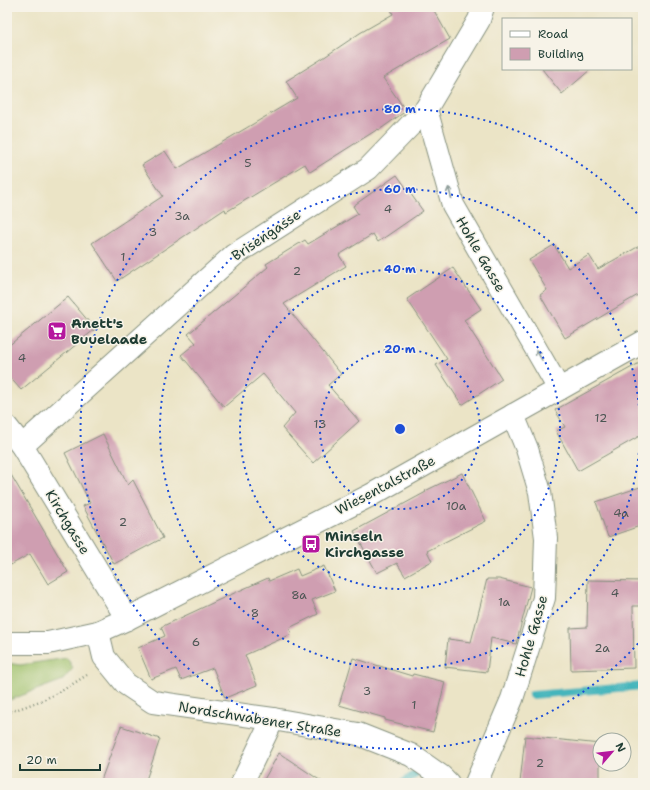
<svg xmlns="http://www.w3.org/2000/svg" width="650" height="790" viewBox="0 0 650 790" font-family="'Shantell Sans',sans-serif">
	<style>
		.green { fill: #9fc16a; stroke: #5f7f4f }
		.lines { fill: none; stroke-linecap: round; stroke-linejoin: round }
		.stream { stroke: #45b5bc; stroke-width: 8 }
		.building { fill: #cf9eb1 }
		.minor-casing { stroke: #85907d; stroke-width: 24 }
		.path { stroke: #85907d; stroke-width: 2.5; stroke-dasharray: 1 3; stroke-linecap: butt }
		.minor { stroke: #fff; stroke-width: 22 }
		.oneway { stroke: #8f9e9a }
		.ring { fill: none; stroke: #1d4ed8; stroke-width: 2; stroke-dasharray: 2 4 }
		.labels { text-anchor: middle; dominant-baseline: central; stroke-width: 3; stroke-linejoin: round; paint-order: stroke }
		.number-label { font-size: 12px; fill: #4b5553 }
		.street-label { font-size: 14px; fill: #1f3d34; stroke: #f7f3e8 }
		.poi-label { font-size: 14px; font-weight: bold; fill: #1f3d34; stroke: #f7f3e8; text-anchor: start }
		.centre { fill: #1d4ed8; stroke: #f7f3e8; stroke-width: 2 }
		.ring-label { font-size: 12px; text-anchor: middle; font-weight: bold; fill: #1d4ed8; stroke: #f7f3e8; stroke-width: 3; stroke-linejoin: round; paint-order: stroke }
	</style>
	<rect width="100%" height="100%" fill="#f7f3e8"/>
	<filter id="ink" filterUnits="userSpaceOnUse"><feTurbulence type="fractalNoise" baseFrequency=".025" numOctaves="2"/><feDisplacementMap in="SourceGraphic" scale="8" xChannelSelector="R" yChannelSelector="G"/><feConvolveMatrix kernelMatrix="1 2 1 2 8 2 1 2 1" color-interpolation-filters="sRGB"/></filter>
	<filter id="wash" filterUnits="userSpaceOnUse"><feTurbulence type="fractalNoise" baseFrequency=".012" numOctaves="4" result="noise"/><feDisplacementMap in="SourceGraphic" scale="16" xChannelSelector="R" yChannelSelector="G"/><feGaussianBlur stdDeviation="0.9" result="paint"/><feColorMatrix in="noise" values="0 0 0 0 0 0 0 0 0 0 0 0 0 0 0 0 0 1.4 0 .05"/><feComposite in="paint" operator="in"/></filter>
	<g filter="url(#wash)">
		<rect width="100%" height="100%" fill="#ebe4c6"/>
		<!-- green -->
		<polygon class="green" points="67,658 73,668 63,680 7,701 7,663 20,665"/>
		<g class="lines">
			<!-- stream -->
			<g class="stream">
				<polyline points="532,695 643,686"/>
				<polyline points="403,783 417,773"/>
			</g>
		</g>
		<g id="blocks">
			<!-- building -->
			<g class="building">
				<polygon points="390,7 432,7 450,39 383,78 406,111 379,130 378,129 310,172 305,164 226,212 225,209 117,281 92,243 163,196 142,165 165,151 177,169 297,98 286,81 320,60 360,33 393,14"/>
				<polygon points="542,69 591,69 562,94"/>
				<polygon points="397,175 423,211 378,242 373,234 339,255 346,266 284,304 341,374 328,385 359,421 313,463 282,428 295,413 263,374 224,407 181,355 196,343 188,334 268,267 266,264 305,240 308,244 358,214 353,206"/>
				<polygon points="643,244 643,292 565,338 540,295 547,290 529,260 554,245 568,268 589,255 598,269"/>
				<polygon points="453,268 481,309 464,320 502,379 462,405 436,365 447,359 407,299"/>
				<polygon points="68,297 95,329 21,390 7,374 7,347"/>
				<polygon points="643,361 643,434 578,471 556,431 565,427 555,410"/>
				<polygon points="103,434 128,485 133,480 163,538 114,564 83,506 90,503 65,453"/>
				<polygon points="7,468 68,572 48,584 30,554 7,567"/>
				<polygon points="462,473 486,521 427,551 432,561 405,576 397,563 377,573 354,531 426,492 425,491"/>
				<polygon points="643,486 643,525 608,537 596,502"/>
				<polygon points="324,566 335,591 312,600 318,614 289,628 292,634 245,655 257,685 225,698 213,668 181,680 176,669 151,679 138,648 165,636 161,627 221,599 268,578 269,581 297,569 300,576"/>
				<polygon points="487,579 499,579 531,587 516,644 491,638 487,672 445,667 448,639 471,642"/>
				<polygon points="588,580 643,581 643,606 633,606 634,668 571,670 570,628 587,627"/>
				<polygon points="353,658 412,676 413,674 445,682 433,732 385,720 385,718 339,705"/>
				<polygon points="121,726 160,739 145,783 100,783"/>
				<polygon points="525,736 600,744 600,783 520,783"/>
				<polygon points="279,753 324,783 262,783"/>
			</g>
		</g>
	</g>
	<g filter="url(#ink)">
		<use href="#blocks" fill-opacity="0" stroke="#85907d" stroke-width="1"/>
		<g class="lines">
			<!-- minor casing -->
			<g class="minor-casing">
				<g id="minor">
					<polyline points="426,109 453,205 559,389"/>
					<polyline points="7,427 22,446 127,619"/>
					<polyline points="22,446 234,255 368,169 426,109 479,20 483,7"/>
					<polyline points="98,632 104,657 126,684 153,702 273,719 358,734 411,755 441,776 448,783"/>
					<polyline points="7,643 48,643 98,632 127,619 371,495 643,342"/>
					<polyline points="242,783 273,719"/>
					<polyline points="476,783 512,699 544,598 546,538 540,492 527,449 513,415"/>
				</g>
			</g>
			<!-- path -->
			<polyline class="path" points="7,713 43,700 63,690 87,675"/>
			<!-- minor -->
			<use href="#minor" class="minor"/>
		</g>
		<!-- one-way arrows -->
		<defs><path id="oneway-shaft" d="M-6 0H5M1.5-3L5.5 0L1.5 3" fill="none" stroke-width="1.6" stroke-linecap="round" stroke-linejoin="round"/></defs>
		<g class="oneway">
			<use href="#oneway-shaft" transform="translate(450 193) rotate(-106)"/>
			<use href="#oneway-shaft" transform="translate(539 355) rotate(-120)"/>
		</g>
	</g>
	<!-- distance rings -->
	<g class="ring">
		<circle cx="400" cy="429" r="80"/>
		<circle cx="400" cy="429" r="160"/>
		<circle cx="400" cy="429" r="240"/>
		<path d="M642 639A320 320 0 1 1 642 219"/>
	</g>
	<!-- icons -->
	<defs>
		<g id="supermarket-square" transform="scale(1)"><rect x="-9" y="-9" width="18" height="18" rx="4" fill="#b5179e" stroke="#f7f3e8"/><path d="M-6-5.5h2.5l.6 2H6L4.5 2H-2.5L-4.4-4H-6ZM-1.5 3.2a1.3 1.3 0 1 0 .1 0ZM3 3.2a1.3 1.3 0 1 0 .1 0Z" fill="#fff"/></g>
		<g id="bus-square" transform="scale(1)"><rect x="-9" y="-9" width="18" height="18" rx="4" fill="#b5179e" stroke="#f7f3e8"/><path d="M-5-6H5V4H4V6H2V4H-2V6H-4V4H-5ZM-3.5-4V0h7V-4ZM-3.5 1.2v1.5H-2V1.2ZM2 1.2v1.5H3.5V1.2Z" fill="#fff"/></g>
	</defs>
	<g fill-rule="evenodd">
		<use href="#supermarket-square" x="57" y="331"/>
		<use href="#bus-square" x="311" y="544"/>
	</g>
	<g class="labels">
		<!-- number labels -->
		<g class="number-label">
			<text x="248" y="163">5</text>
			<text x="388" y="209">4</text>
			<text x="182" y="216">3a</text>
			<text x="153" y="232">3</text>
			<text x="123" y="257">1</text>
			<text x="297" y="271">2</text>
			<text x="22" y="358">4</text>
			<text x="601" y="418">12</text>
			<text x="320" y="424">13</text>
			<text x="456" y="506">10a</text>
			<text x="621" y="513">4a</text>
			<text x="123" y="522">2</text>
			<text x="615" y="593">4</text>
			<text x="299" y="595">8a</text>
			<text x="504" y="602">1a</text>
			<text x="255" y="613">8</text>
			<text x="196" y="642">6</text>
			<text x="602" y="648">2a</text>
			<text x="367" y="691">3</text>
			<text x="414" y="705">1</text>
			<text x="540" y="763">2</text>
		</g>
		<!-- street labels -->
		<g class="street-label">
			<text transform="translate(266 235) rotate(-34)">Brisengasse</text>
			<text transform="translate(481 254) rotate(60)">Hohle Gasse</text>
			<text transform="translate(385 485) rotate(-28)">Wiesentalstraße</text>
			<text transform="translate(68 522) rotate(59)">Kirchgasse</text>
			<text transform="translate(531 636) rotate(-74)">Hohle Gasse</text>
			<text transform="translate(260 719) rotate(9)">Nordschwabener Straße</text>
		</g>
		<!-- poi labels -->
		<g class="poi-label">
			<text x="71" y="323">Anett's<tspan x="71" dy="16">Buuelaade</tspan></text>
			<text x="325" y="536">Minseln<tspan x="325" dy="16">Kirchgasse</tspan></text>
		</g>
	</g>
	<circle cx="400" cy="429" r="6" class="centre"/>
	<g class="ring-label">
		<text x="400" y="113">80 m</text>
		<text x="400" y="193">60 m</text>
		<text x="400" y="273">40 m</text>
		<text x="400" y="353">20 m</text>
	</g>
	<!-- margin -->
	<rect width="650" height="790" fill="none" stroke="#f7f3e8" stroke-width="24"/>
	<!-- legend -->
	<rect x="502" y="18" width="130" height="52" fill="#f7f3e8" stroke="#a1aaa0"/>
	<rect x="510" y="31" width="20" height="6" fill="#ffffff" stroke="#a1aaa0"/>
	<text x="538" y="38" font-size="12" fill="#1f3d34">Road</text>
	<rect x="510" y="48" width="20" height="12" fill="#cf9eb1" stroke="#a1aaa0"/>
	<text x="538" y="58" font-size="12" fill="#1f3d34">Building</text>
	<!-- north arrow -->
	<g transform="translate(612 752) rotate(62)"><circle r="19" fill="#f7f3e8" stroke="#a1aaa0"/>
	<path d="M0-3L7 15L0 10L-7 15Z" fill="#b5179e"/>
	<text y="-6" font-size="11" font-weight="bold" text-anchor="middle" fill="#1f3d34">N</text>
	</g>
	<!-- scale -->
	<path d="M20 764v6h80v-6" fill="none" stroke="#1f3d34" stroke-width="2"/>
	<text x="26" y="764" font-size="12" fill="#1f3d34" stroke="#f7f3e8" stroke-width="3" paint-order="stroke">20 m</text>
</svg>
